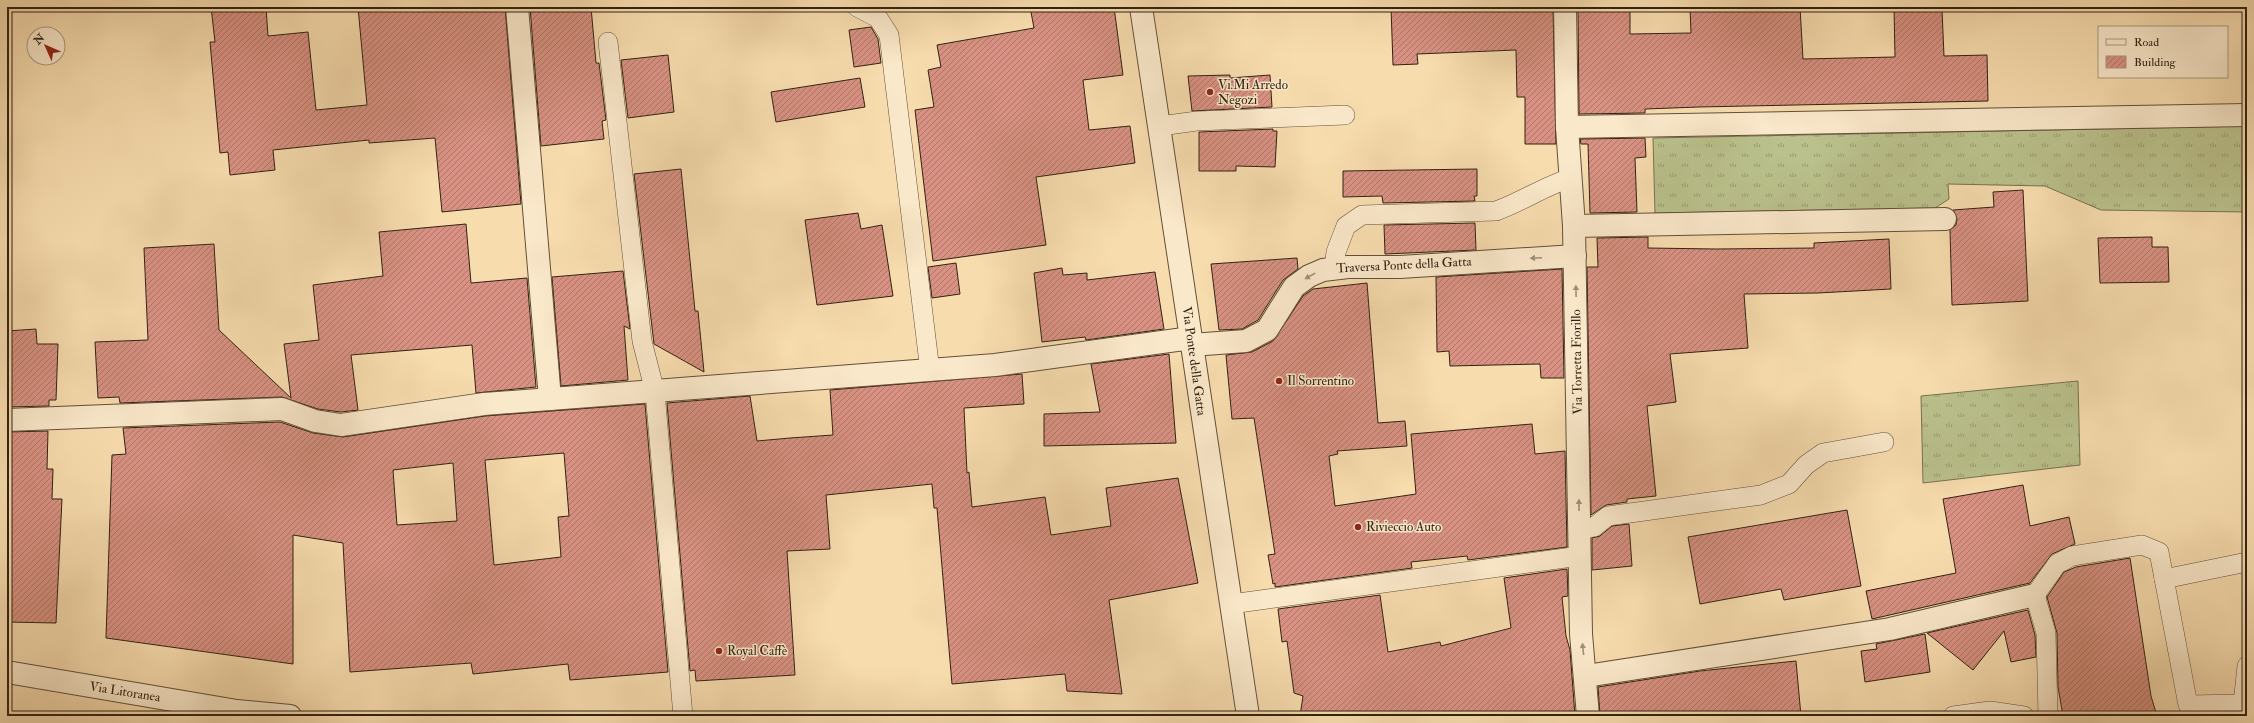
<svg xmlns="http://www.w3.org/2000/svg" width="2254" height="723" viewBox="0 0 2254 723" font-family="'IM FELL Double Pica',serif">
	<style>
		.grass { fill: url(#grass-tufts); stroke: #767250 }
		.building { fill: url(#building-hatch); stroke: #312213; fill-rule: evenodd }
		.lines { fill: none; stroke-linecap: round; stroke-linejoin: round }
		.service-casing { stroke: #62503a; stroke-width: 20 }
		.minor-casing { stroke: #62503a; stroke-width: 24 }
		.tertiary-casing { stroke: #62503a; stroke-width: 24 }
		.service { stroke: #fae8ca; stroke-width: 19 }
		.minor { stroke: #fae8ca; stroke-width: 22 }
		.tertiary { stroke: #fae8ca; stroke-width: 22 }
		.oneway { fill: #a08f78 }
		.poi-dot { fill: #8f2418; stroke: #fae8ca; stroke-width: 1.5 }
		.labels { text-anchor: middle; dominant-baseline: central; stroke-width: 3; stroke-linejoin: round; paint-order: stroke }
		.poi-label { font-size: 13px; fill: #312213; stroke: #fae8ca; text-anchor: start }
		.street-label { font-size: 13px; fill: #312213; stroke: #fae8ca }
	</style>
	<defs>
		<pattern id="grass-tufts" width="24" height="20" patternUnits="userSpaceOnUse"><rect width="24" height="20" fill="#bac18c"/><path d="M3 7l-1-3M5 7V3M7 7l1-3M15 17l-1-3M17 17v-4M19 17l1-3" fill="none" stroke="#989c71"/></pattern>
		<pattern id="building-hatch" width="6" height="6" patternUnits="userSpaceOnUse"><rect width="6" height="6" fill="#d89182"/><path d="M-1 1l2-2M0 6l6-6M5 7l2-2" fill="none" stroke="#b07669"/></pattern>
	</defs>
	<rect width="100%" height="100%" fill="#f7dcae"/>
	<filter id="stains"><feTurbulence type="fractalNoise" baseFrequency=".005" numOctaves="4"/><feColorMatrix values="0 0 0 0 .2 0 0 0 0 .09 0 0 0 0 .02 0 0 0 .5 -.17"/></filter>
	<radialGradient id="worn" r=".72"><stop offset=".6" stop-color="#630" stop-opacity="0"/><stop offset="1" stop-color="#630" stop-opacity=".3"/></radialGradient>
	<!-- grass -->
	<g class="grass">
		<polygon points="2247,126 2247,212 2101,210 2045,186 1948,184 1949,199 1935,208 1655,213 1653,138"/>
		<polygon points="2078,381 2080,465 1923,483 1921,396"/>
	</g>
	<!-- building -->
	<g class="building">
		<polygon points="211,7 266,7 268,36 308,32 316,110 367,105 358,7 505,7 521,204 442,212 435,138 369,143 369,140 273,150 275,170 230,175 228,152 220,153 210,42 215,42"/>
		<polygon points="530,7 591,7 596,63 599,63 606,120 602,121 604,139 541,146"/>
		<polygon points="1030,7 1114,7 1123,75 1083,80 1089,130 1130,126 1135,163 1036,177 1046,245 933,261 915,110 934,107 928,70 941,67 937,45 1034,28"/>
		<polygon points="1391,7 1553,7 1556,144 1525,144 1525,97 1517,97 1516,50 1417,54 1418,64 1393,65"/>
		<polygon points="1578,7 1630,7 1630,34 1691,33 1690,7 1800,7 1803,59 1895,57 1894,7 1923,7 1923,10 1942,10 1944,56 1987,55 1988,101 1699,107 1645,109 1645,113 1579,114"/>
		<polygon points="871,27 878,39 881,63 854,67 849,30"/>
		<polygon points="668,55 674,112 628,118 621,60"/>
		<polygon points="1230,75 1230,78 1270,75 1272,107 1192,111 1188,76"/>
		<polygon points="860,78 865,107 776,122 771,92"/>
		<polygon points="1273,129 1273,131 1277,131 1275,167 1236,166 1236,171 1199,171 1199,132"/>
		<polygon points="1645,138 1646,157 1635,158 1637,212 1590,213 1588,144 1581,144 1580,139"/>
		<polygon points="681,169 695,311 698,311 704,372 654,344 634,174"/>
		<polygon points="1477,169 1477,196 1474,196 1475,201 1383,203 1382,196 1343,197 1343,171"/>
		<polygon points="2023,190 2028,301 1952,305 1950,230 1956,225 1957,219 1953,210 1994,207 1993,192"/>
		<polygon points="858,213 861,229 882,225 893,296 817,305 805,220"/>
		<polygon points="1475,223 1476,250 1385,254 1384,225"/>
		<polygon points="466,224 471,283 527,278 536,387 476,393 472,345 351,355 358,410 341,412 318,409 282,397 120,403 119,397 98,398 95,342 148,340 144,248 214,244 219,330 291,398 284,344 319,340 313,285 383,276 379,232"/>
		<polygon points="1648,237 1648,248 1716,249 1814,248 1814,243 1889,239 1891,289 1818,293 1744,294 1748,348 1670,354 1676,402 1647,406 1656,496 1627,499 1627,502 1606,505 1591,515 1587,267 1598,267 1597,238"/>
		<polygon points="2152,237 2152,247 2168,247 2169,282 2100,283 2098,238"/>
		<polygon points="1297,258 1298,269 1283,280 1258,320 1242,329 1219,330 1211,264"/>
		<polygon points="956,263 960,294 932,298 928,267"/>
		<polygon points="1062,268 1063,275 1087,273 1087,280 1155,272 1164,329 1086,340 1085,337 1042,342 1034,273"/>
		<polygon points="1562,269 1564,378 1541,378 1540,364 1450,366 1449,351 1437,352 1436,277"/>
		<polygon points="623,271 630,329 624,326 628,380 561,386 552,277"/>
		<polygon points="1367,283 1378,423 1405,421 1407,446 1337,451 1338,454 1329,456 1335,506 1416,494 1411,434 1532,424 1535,454 1565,451 1567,547 1468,560 1467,556 1411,562 1412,568 1275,587 1275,583 1273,584 1268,555 1275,554 1254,418 1232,419 1226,355 1252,352 1273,341 1303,296 1313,289"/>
		<polygon points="36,329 37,344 58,344 56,400 49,400 49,406 7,407 7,331"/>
		<polygon points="1169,354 1176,443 1044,446 1044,414 1100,412 1091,364"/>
		<polygon points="1022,374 1024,404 964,408 967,473 969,472 972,507 1045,497 1051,535 1111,526 1106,488 1178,478 1198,583 1109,600 1122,694 1067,691 1065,674 952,684 937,508 934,508 932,484 826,495 830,549 787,551 795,675 696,681 695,670 690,671 667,403 750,396 757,441 790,438 833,435 830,390"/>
		<path d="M645 404 668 672 570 680 568 664 473 674 471 663 350 672 343 543 293 535V664L106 638 112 455 126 454 123 428 280 422 313 433 343 437 485 416ZM564 453 569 516 558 517 561 557 494 565 485 460ZM453 463 457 521 397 525 393 470Z"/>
		<polygon points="48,431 47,469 53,469 52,499 62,499 56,623 7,622 7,432"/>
		<polygon points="2023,485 2030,526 2069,517 2075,544 2052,554 2030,583 1872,619 1866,591 1956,573 1943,499"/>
		<polygon points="1847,510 1861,586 1784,600 1781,589 1700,604 1688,537"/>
		<polygon points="1629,524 1632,566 1592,570 1592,538 1600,536 1612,526"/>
		<polygon points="2130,558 2151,696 2157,716 2063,716 2058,687 2057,633 2047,597 2064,572 2076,567"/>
		<polygon points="1567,569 1568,596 1562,597 1566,636 1570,650 1575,716 1300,716 1303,696 1294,693 1287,641 1282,642 1278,609 1380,595 1388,652 1440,642 1441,646 1511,628 1504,578"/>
		<polygon points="2028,610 2035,635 2036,657 2011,662 2004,631 1973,670 1927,633"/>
		<polygon points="1925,634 1930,672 1865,682 1861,651 1877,649 1876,644"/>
		<polygon points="1796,661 1801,716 1600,716 1598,687 1700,671"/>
	</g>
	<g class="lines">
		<!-- service casing -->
		<g class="service-casing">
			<g id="service">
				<polyline points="857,7 878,18 889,35 930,371"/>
				<polyline points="608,42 642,341 655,392 683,716"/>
				<polyline points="1160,126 1197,121 1345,115"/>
				<path d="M1334 268 1336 252 1346 226 1362 215 1496 211C1522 202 1544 186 1571 178"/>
				<polyline points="1580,529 1594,527 1608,516 1761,495 1789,484 1806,465 1823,453 1884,442"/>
				<polyline points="2164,579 2247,562"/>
				<polyline points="1231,604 1580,556"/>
				<polyline points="1953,716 1990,711 2024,716"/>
				<polyline points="2048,716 2046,633 2035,595 2057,564 2072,556 2142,545 2159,552 2188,705 2243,704 2247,666"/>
			</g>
		</g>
		<!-- minor casing -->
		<g class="minor-casing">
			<g id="minor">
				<polyline points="517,7 550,399"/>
				<polyline points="1141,7 1248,716"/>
				<polyline points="1565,7 1567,127 1574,226 1581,634 1588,716"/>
				<polyline points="1567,127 2247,115"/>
				<polyline points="1574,226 1945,219"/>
				<polyline points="1191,345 1246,341 1267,330 1294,287 1309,276 1323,270 1348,267 1400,267 1575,256"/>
				<polyline points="7,420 282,409 315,421 341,425 484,404 995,365 1191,338"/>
				<polyline points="1586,676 1890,629 2035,595"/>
			</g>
		</g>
		<!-- tertiary casing -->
		<g class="tertiary-casing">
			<polyline id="tertiary" points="7,672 237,711 290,716"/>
		</g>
		<!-- service -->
		<use href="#service" class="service"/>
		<!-- minor -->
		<use href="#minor" class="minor"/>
		<!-- tertiary -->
		<use href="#tertiary" class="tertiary"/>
	</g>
	<!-- one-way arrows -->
	<defs><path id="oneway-solid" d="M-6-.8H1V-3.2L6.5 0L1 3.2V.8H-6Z"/></defs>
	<g class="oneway">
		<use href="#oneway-solid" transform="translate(1536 258) rotate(177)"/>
		<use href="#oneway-solid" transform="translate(1310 276) rotate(151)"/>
		<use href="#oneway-solid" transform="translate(1576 291) rotate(-91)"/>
		<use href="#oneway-solid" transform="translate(1579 505) rotate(-91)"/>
		<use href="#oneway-solid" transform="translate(1583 649) rotate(-96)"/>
	</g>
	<!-- markers -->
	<g class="poi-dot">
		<circle cx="1210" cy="92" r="4"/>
		<circle cx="1279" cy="381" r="4"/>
		<circle cx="1358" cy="527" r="4"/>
		<circle cx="719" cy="651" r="4"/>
	</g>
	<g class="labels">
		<!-- poi labels -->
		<g class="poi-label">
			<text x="1218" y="85">Vi.Mi Arredo<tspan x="1218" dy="15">Negozi</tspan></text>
			<text x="1287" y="381">Il Sorrentino</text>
			<text x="1366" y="527">Rivieccio Auto</text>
			<text x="727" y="651">Royal Caffè</text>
		</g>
		<!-- street labels -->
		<g class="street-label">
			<text transform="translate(1404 265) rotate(-3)">Traversa Ponte della Gatta</text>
			<text transform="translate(1194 361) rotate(82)">Via Ponte della Gatta</text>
			<text transform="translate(1577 362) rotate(-91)">Via Torretta Fiorillo</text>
			<text transform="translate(125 692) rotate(9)">Via Litoranea</text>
		</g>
	</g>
	<!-- margin -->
	<rect width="2254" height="723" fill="none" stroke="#f7dcae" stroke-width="24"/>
	<rect x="8" y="8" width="2238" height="707" fill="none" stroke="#312213" stroke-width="2"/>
	<rect x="12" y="12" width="2230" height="699" fill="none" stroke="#312213"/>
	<!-- legend -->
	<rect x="2098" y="26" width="130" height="52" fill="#fae8ca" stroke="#aa9981"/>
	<rect x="2106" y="39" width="20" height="6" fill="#fae8ca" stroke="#aa9981"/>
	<text x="2134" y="46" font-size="12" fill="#312213">Road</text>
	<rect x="2106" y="56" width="20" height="12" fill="url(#building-hatch)" stroke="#aa9981"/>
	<text x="2134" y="66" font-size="12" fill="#312213">Building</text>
	<!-- north arrow -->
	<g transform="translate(46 46) rotate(315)"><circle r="19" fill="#fae8ca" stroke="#aa9981"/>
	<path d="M0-3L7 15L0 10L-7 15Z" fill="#8f2418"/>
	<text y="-6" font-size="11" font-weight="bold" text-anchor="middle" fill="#312213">N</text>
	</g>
	<rect width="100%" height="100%" filter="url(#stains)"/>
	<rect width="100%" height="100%" fill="url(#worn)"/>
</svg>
